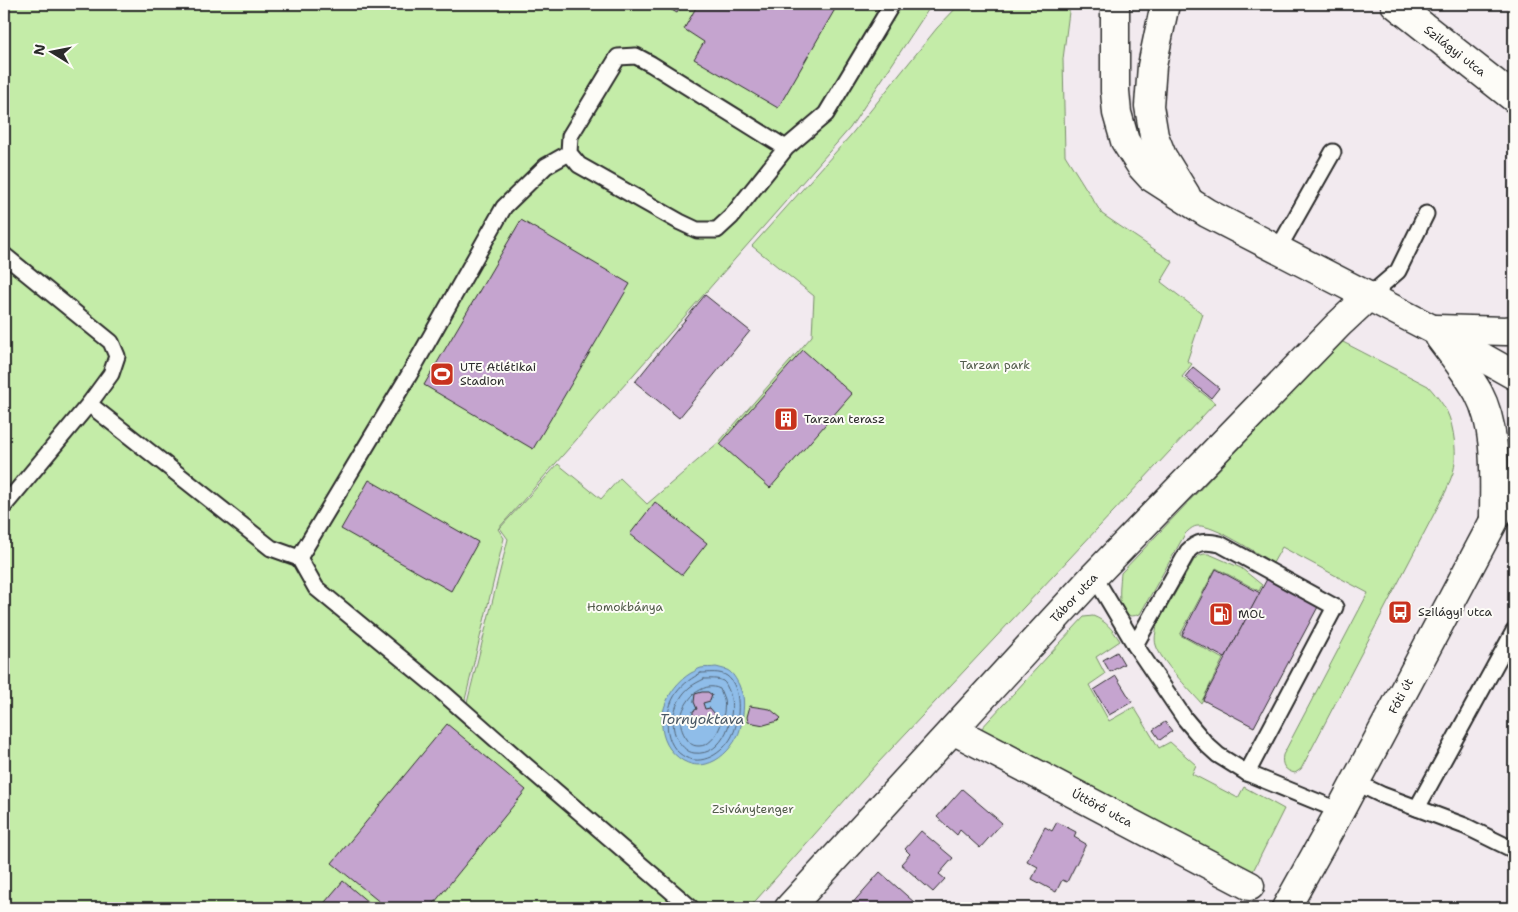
<svg xmlns="http://www.w3.org/2000/svg" width="1518" height="912" viewBox="0 0 1518 912" font-family="'Shantell Sans',sans-serif">
	<style>
		.green { fill: #c4eca8; stroke: #788c6a }
		.water { fill: #8fbde9; stroke: #67839d }
		.lines { fill: none; stroke-linecap: round; stroke-linejoin: round }
		.shore { stroke: #536577; stroke-width: 1 }
		.building { fill: #c5a4cf; stroke: #2b2b2b }
		.service-casing { stroke: #2b2b2b; stroke-width: 19 }
		.minor-casing { stroke: #2b2b2b; stroke-width: 31 }
		.tertiary-casing { stroke: #2b2b2b; stroke-width: 31 }
		.service { stroke: #fdfcf7; stroke-width: 15 }
		.minor { stroke: #fdfcf7; stroke-width: 28 }
		.tertiary { stroke: #fdfcf7; stroke-width: 28 }
		.labels { text-anchor: middle; dominant-baseline: central; stroke-width: 4; stroke-linejoin: round; paint-order: stroke }
		.street-label { font-size: 12px; fill: #2b2b2b; stroke: #fdfcf7 }
		.park-label { font-size: 12px; fill: #515b4a; stroke: #fdfcf7 }
		.poi-label { font-size: 12px; fill: #2b2b2b; stroke: #fdfcf7; text-anchor: start }
		.water-label { font-size: 14px; font-style: italic; fill: #495764; stroke: #fdfcf7 }
	</style>
	<rect width="100%" height="100%" fill="#f2eaef"/>
	<filter id="ink" filterUnits="userSpaceOnUse"><feTurbulence type="fractalNoise" baseFrequency=".02" numOctaves="2"/><feDisplacementMap in="SourceGraphic" scale="10" xChannelSelector="R" yChannelSelector="G"/><feConvolveMatrix kernelMatrix="1 2 1 2 8 2 1 2 1" color-interpolation-filters="sRGB"/></filter>
	<g filter="url(#ink)">
		<!-- green -->
		<g class="green">
			<polygon points="4,4 932,4 850,128 498,529 504,538 463,708 466,707 508,539 500,528 558,464 601,499 620,478 647,504 719,442 812,336 814,296 752,246 850,136 937,28 960,4 1070,4 1063,59 1065,155 1102,214 1173,262 1161,282 1203,314 1187,361 1192,364 1182,377 1215,403 878,763 749,908 4,908"/>
			<path d="M1341 341 1428 386C1435 394 1442 402 1447 412 1454 426 1458 457 1453 473 1451 479 1448 485 1446 491L1301 769 1295 773C1285 771 1281 765 1283 755L1368 593 1282 547 1273 563C1258 554 1213 524 1198 526 1193 526 1189 530 1185 534L1140 614C1114 625 1120 587 1121 573Z"/>
			<path d="M1204 554H1209L1241 568 1262 585 1259 591 1216 568 1180 635 1223 659 1201 703C1189 689 1160 660 1156 645 1154 639 1156 632 1157 625L1194 560 1198 556Z"/>
			<path d="M1093 616C1106 621 1112 629 1120 641L1096 657 1105 674 1089 685 1109 721 1134 707 1159 748 1170 742 1196 765 1192 774 1238 798 1244 787 1284 809 1241 895 979 731 1084 617Z"/>
		</g>
		<!-- water -->
		<path class="water" d="M716 667C720 668 724 669 727 670 733 673 736 679 739 685 740 689 742 692 743 696 745 705 742 729 737 737 722 765 692 777 670 749 652 724 666 688 691 673 694 672 697 669 701 668 706 667 711 668 716 667Z"/>
		<g class="lines">
			<!-- shore -->
			<g class="shore">
				<path d="M701 673C709 673 720 671 727 676 742 687 740 719 733 734 726 750 705 766 687 758 662 747 663 711 677 692 684 683 692 678 701 673Z"/>
				<path d="M704 679C710 679 717 678 723 681 726 683 727 687 729 691 738 714 724 757 694 753 687 752 683 747 679 742 667 725 675 699 690 687 694 684 700 681 704 679Z"/>
				<path d="M694 694C682 706 675 724 687 739 690 744 693 746 699 746 717 746 727 714 724 699 723 696 721 692 720 689 710 684 703 688 695 693"/>
			</g>
		</g>
		<!-- building -->
		<g class="building">
			<polygon points="661,4 683,4 677,13"/>
			<polygon points="698,4 838,4 778,108 694,59 704,42 684,29"/>
			<polygon points="521,220 630,284 533,449 424,385"/>
			<polygon points="705,295 750,331 679,418 635,382"/>
			<polygon points="803,350 852,394 770,488 720,444"/>
			<polygon points="1193,367 1219,388 1211,398 1185,377"/>
			<polygon points="369,480 478,542 451,591 341,529"/>
			<polygon points="655,502 707,543 682,575 630,534"/>
			<polygon points="1216,569 1260,593 1225,658 1182,635"/>
			<polygon points="1268,577 1319,605 1254,727 1203,700"/>
			<polygon points="1117,652 1124,664 1110,672 1103,660"/>
			<polygon points="1116,676 1132,702 1109,715 1094,690"/>
			<polygon points="702,692 708,692 712,695 710,701 703,703 705,709 710,708 715,714 712,719 697,722 693,719 693,711 697,709 694,702 695,694"/>
			<polygon points="750,706 770,709 781,718 778,721 764,725 748,722 747,717"/>
			<polygon points="1165,722 1172,731 1160,740 1153,730"/>
			<polygon points="447,724 526,790 430,908 387,908 332,863"/>
			<polygon points="962,789 1002,823 980,848 960,830 957,835 937,817"/>
			<polygon points="1057,822 1076,832 1074,837 1086,844 1067,882 1062,880 1056,892 1032,879 1038,867 1027,861 1045,827 1052,831"/>
			<polygon points="921,831 953,858 939,874 945,879 933,892 901,864 910,854 905,849"/>
			<polygon points="880,872 915,903 910,908 850,908 849,907"/>
			<polygon points="343,881 375,908 320,908"/>
		</g>
		<g class="lines">
			<!-- service casing -->
			<g class="service-casing">
				<g id="service">
					<polyline points="786,148 651,64 636,56 618,57 570,136 569,153 579,165 680,222 697,230 717,230 731,217 786,148 826,114 892,4"/>
					<polyline points="1278,249 1333,152"/>
					<polyline points="4,255 111,342 117,356 111,374 89,404 4,506"/>
					<polyline points="1369,296 1398,271 1426,214"/>
					<polyline points="89,404 271,548 299,558 409,375 504,207 546,166 569,153"/>
					<polyline points="299,558 316,588 441,691 525,765 691,908"/>
					<polyline points="1094,576 1135,645 1185,719 1207,745 1218,755 1247,773 1340,811"/>
					<path d="M1135 645 1188 551C1198 541 1206 541 1220 544L1335 607 1247 773"/>
					<polyline points="1355,782 1382,795 1465,826 1514,850"/>
					<polyline points="1417,808 1514,631"/>
				</g>
			</g>
			<!-- minor casing -->
			<g class="minor-casing">
				<g id="minor">
					<polyline points="953,730 1250,886"/>
					<polyline points="789,908 1094,576 1339,324 1369,296"/>
				</g>
			</g>
			<!-- tertiary casing -->
			<g class="tertiary-casing">
				<g id="tertiary">
					<polyline points="1115,4 1115,91 1117,113 1125,141 1141,166 1151,177 1207,213 1432,329 1514,375"/>
					<polyline points="1165,4 1152,66 1149,106 1154,136 1162,156 1186,195"/>
					<polyline points="1395,4 1514,98"/>
					<polyline points="1436,329 1506,331 1514,330"/>
					<path d="M1440 338C1453 355 1467 373 1478 392 1498 429 1494 477 1494 518"/>
					<polyline points="1286,908 1340,811 1514,483"/>
				</g>
			</g>
			<!-- service -->
			<use href="#service" class="service"/>
			<!-- minor -->
			<use href="#minor" class="minor"/>
			<!-- tertiary -->
			<use href="#tertiary" class="tertiary"/>
		</g>
	</g>
	<!-- icons -->
	<defs>
		<g id="stadium-square" transform="scale(1.25)"><rect x="-9" y="-9" width="18" height="18" rx="4" fill="#c8321e" stroke="#fdfcf7"/><path d="M0-5a6.5 5 0 1 0 0 10a6.5 5 0 1 0 0-10ZM-3.5-1.8h7v3.6h-7Z" fill="#fff"/></g>
		<g id="building-square" transform="scale(1.25)"><rect x="-9" y="-9" width="18" height="18" rx="4" fill="#c8321e" stroke="#fdfcf7"/><path d="M-4-6H4V6H1V3H-1V6H-4ZM-2.5-4.3h1.7v1.8h-1.7ZM.8-4.3h1.7v1.8H.8ZM-2.5-1h1.7V.8h-1.7ZM.8-1h1.7V.8H.8Z" fill="#fff"/></g>
		<g id="bus-square" transform="scale(1.25)"><rect x="-9" y="-9" width="18" height="18" rx="4" fill="#c8321e" stroke="#fdfcf7"/><path d="M-5-6H5V4H4V6H2V4H-2V6H-4V4H-5ZM-3.5-4V0h7V-4ZM-3.5 1.2v1.5H-2V1.2ZM2 1.2v1.5H3.5V1.2Z" fill="#fff"/></g>
		<g id="fuel-square" transform="scale(1.25)"><rect x="-9" y="-9" width="18" height="18" rx="4" fill="#c8321e" stroke="#fdfcf7"/><path d="M-5.5-6h7V0h2V4h1.3V-2.5L3-4.5l.8-.8L6-3V5H2.5V1h-1V6h-7ZM-4.2-4.7v3.2H.2V-4.7Z" fill="#fff"/></g>
	</defs>
	<g fill-rule="evenodd">
		<use href="#stadium-square" x="442" y="374"/>
		<use href="#building-square" x="786" y="419"/>
		<use href="#bus-square" x="1400" y="612"/>
		<use href="#fuel-square" x="1221" y="614"/>
	</g>
	<g class="labels">
		<!-- street labels -->
		<g class="street-label">
			<text transform="translate(1455 51) rotate(38)">Szilágyi utca</text>
			<text transform="translate(1074 598) rotate(-47)">Tábor utca</text>
			<text transform="translate(1401 696) rotate(-62)">Fóti út</text>
			<text transform="translate(1102 808) rotate(28)">Úttörő utca</text>
		</g>
		<!-- park labels -->
		<g class="park-label">
			<text x="995" y="365">Tarzan park</text>
			<text x="625" y="607">Homokbánya</text>
			<text x="753" y="809">Zsiványtenger</text>
		</g>
		<!-- poi labels -->
		<g class="poi-label">
			<text x="460" y="367">UTE Atlétikai<tspan x="460" dy="14">Stadion</tspan></text>
			<text x="804" y="419">Tarzan terasz</text>
			<text x="1418" y="612">Szilágyi utca</text>
			<text x="1238" y="614">MOL</text>
		</g>
		<!-- water labels -->
		<g class="water-label">
			<text x="702" y="719">Tornyoktava</text>
		</g>
	</g>
	<!-- margin -->
	<rect width="1518" height="912" fill="none" stroke="#fdfcf7" stroke-width="20"/>
	<rect x="10" y="10" width="1498" height="892" fill="none" stroke="#2b2b2b" stroke-width="2" filter="url(#ink)"/>
	<!-- north arrow -->
	<g transform="translate(52 52) rotate(280)" stroke="#fdfcf7" stroke-width="4" paint-order="stroke">
	<path d="M0-4L9 19L0 12L-9 19Z" fill="#2b2b2b"/>
	<text y="-8" font-size="14" font-weight="bold" text-anchor="middle" fill="#2b2b2b">N</text>
	</g>
</svg>
